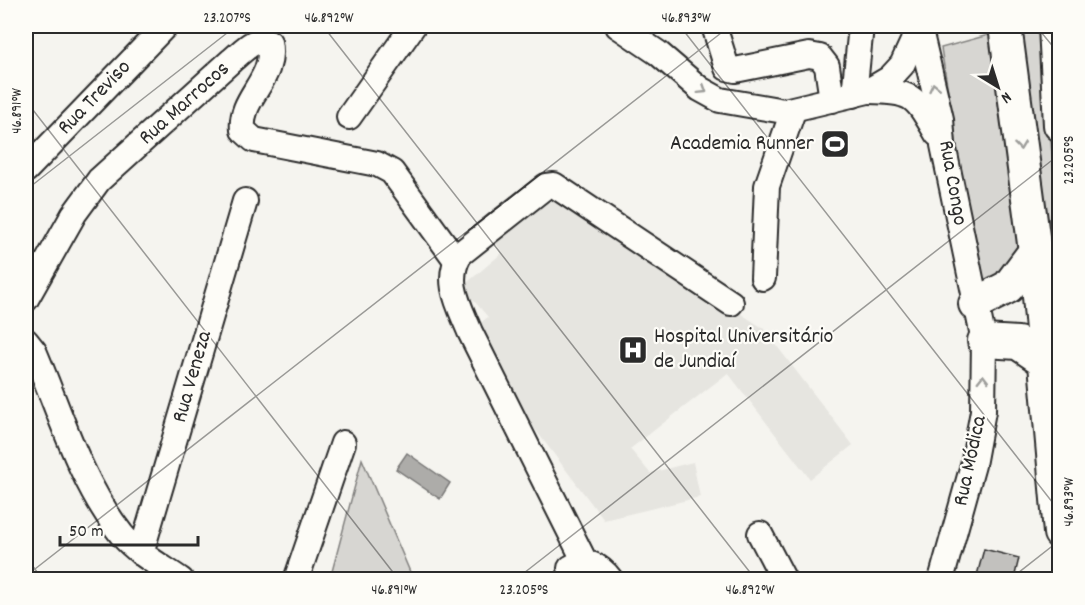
<svg xmlns="http://www.w3.org/2000/svg" width="1085" height="605" viewBox="0 0 1085 605" font-family="Dekko,sans-serif">
	<style>
		.built { fill: #e6e5e0 }
		.green { fill: #d7d6d2; stroke: #81807e; stroke-width: 1.5 }
		.water { fill: #adaca9; stroke: #797877; stroke-width: 1.5 }
		.building { fill: #c2c1be; stroke: #2b2b2b; stroke-width: 1.5 }
		.lines { fill: none; stroke-linecap: round; stroke-linejoin: round }
		.minor-casing { stroke: #2b2b2b; stroke-width: 28 }
		.major-casing { stroke: #2b2b2b; stroke-width: 36 }
		.minor { stroke: #fdfcf7; stroke-width: 24 }
		.major { stroke: #fdfcf7; stroke-width: 32 }
		.oneway { stroke: #9e9e9b }
		.ticks { fill: none; stroke: #2b2b2b; stroke-width: 1.5; stroke-opacity: 0.45 }
		.labels { text-anchor: middle; dominant-baseline: central; stroke-width: 4.5; stroke-linejoin: round; paint-order: stroke }
		.street-label { font-size: 22px; fill: #2b2b2b; stroke: #fdfcf7 }
		.poi-label { font-size: 22px; fill: #2b2b2b; stroke: #fdfcf7; text-anchor: end }
		.neatline { fill: none; stroke: #2b2b2b; stroke-width: 2 }
		.ticks-label { font-size: 15px; text-anchor: middle; fill: #2b2b2b }
	</style>
	<rect width="100%" height="100%" fill="#f5f4ef"/>
	<filter id="ink" filterUnits="userSpaceOnUse"><feTurbulence type="fractalNoise" baseFrequency=".0167" numOctaves="2"/><feDisplacementMap in="SourceGraphic" scale="12" xChannelSelector="R" yChannelSelector="G"/><feConvolveMatrix kernelMatrix="1 2 1 2 8 2 1 2 1" color-interpolation-filters="sRGB"/></filter>
	<g filter="url(#ink)">
		<!-- built -->
		<polygon class="built" points="557,196 763,328 853,445 810,479 728,373 630,449 650,473 693,462 700,497 604,520 506,391 474,328 488,317 462,287 502,253 494,242"/>
		<!-- green -->
		<g class="green">
			<polygon points="1019,26 1046,26 1046,89 1059,231 1059,382"/>
			<polygon points="992,34 1023,247 991,284 979,281 941,48"/>
			<polygon points="362,459 413,579 330,579"/>
		</g>
		<!-- water -->
		<polygon class="water" points="407,453 450,483 440,499 396,469"/>
		<!-- building -->
		<polygon class="building" points="984,549 1019,558 1014,579 976,579"/>
		<g class="lines">
			<!-- minor casing -->
			<g class="minor-casing">
				<g id="minor">
					<polyline points="618,26 658,53 700,89 720,100 784,111 868,91 890,78 902,65 920,26"/>
					<polyline points="714,26 727,68 735,70 809,55 820,57 827,66 832,100"/>
					<polyline points="919,26 941,119 943,145 984,341 983,411 973,465 941,580"/>
					<path d="M868 91C914 92 914 95 937 134"/>
					<polyline points="854,95 861,26"/>
					<polyline points="349,117 413,26"/>
					<polyline points="26,170 165,26"/>
					<polyline points="763,278 767,186 793,111"/>
					<path d="M26 299 74 214 99 180 232 60C243 51 255 36 269 42 277 80 239 96 243 130L254 140 377 164 392 172 456 260"/>
					<path d="M26 341 34 351C60 412 80 482 122 535 137 553 161 566 181 580"/>
					<polyline points="760,534 784,580"/>
					<polyline points="141,553 245,201"/>
					<path d="M585 562 470 332C459 305 444 281 460 254L546 186 554 185 731 303"/>
					<polyline points="296,580 343,443"/>
					<path d="M574 580 570 568C586 558 600 565 611 580"/>
				</g>
			</g>
			<!-- major casing -->
			<g class="major-casing">
				<g id="major">
					<polyline points="1005,26 1035,251 1060,533"/>
					<polyline points="1055,26 1060,125"/>
					<polyline points="975,304 1008,287 1035,251"/>
					<polyline points="984,341 1018,343 1046,362"/>
				</g>
			</g>
			<!-- minor -->
			<use href="#minor" class="minor"/>
			<!-- major -->
			<use href="#major" class="major"/>
		</g>
		<!-- one-way arrows -->
		<defs><path id="oneway-chevron" d="M-2-3.5L2.5 0L-2 3.5" fill="none" stroke-width="1.6" stroke-linecap="round" stroke-linejoin="round" transform="scale(1.5)"/></defs>
		<g class="oneway">
			<use href="#oneway-chevron" transform="translate(934 87) rotate(-103)"/>
			<use href="#oneway-chevron" transform="translate(703 90) rotate(32)"/>
			<use href="#oneway-chevron" transform="translate(1020 146) rotate(83)"/>
			<use href="#oneway-chevron" transform="translate(983 379) rotate(-89)"/>
		</g>
	</g>
	<!-- ticks -->
	<path class="ticks" d="M323 26 756 580M680 26 1060 512M1036 26 1060 55M26 101 399 580M26 190 236 26M26 557 43 580M26 576 730 26M515 580 1060 154M1009 580 1060 540"/>
	<!-- icons -->
	<defs>
		<g id="stadium-square" transform="scale(1.5)"><rect x="-9" y="-9" width="18" height="18" rx="4" fill="#2b2b2b" stroke="#fdfcf7"/><path d="M0-5a6.5 5 0 1 0 0 10a6.5 5 0 1 0 0-10ZM-3.5-1.8h7v3.6h-7Z" fill="#fff"/></g>
		<g id="hospital-square" transform="scale(1.5)"><rect x="-9" y="-9" width="18" height="18" rx="4" fill="#2b2b2b" stroke="#fdfcf7"/><path d="M-5-5h3v3.5h4V-5h3V5h-3V1.5h-4V5h-3Z" fill="#fff"/></g>
	</defs>
	<g fill-rule="evenodd">
		<use href="#stadium-square" x="835" y="144"/>
		<use href="#hospital-square" x="633" y="350"/>
	</g>
	<g class="labels">
		<!-- street labels -->
		<g class="street-label">
			<text transform="translate(95 98) rotate(-46)">Rua Treviso</text>
			<text transform="translate(185 104) rotate(-42)">Rua Marrocos</text>
			<text transform="translate(952 183) rotate(80)">Rua Congo</text>
			<text transform="translate(193 377) rotate(-74)">Rua Veneza</text>
			<text transform="translate(971 461) rotate(-78)">Rua Módica</text>
		</g>
		<!-- poi labels -->
		<g class="poi-label">
			<text x="814" y="144">Academia Runner</text>
			<text x="654" y="337" text-anchor="start">Hospital Universitário<tspan x="654" dy="25">de Jundiaí</tspan></text>
		</g>
	</g>
	<!-- margin -->
	<rect width="1085" height="605" fill="none" stroke="#fdfcf7" stroke-width="66"/>
	<!-- north arrow -->
	<g transform="translate(998 87) rotate(142)" stroke="#fdfcf7" stroke-width="4.5" paint-order="stroke">
	<path d="M0-4.5L10 22L0 15L-10 22Z" fill="#2b2b2b"/>
	<text y="-9" font-size="16" font-weight="bold" text-anchor="middle" fill="#2b2b2b">N</text>
	</g>
	<!-- scale -->
	<path d="M60 536v9h138v-9" fill="none" stroke="#2b2b2b" stroke-width="3"/>
	<text x="69" y="536" font-size="18" fill="#2b2b2b" stroke="#fdfcf7" stroke-width="4.5" paint-order="stroke">50 m</text>
	<rect x="33" y="33" width="1019" height="539" class="neatline"/>
	<g class="ticks-label">
		<text x="227" y="22">23.207°S</text>
		<text x="329" y="22">46.892°W</text>
		<text x="686" y="22">46.893°W</text>
		<text transform="translate(16 111) rotate(-90)" y="5">46.891°W</text>
		<text transform="translate(1068 160) rotate(-90)" y="5">23.205°S</text>
		<text transform="translate(1068 502) rotate(-90)" y="5">46.893°W</text>
		<text x="394" y="594">46.891°W</text>
		<text x="524" y="594">23.205°S</text>
		<text x="750" y="594">46.892°W</text>
	</g>
</svg>
